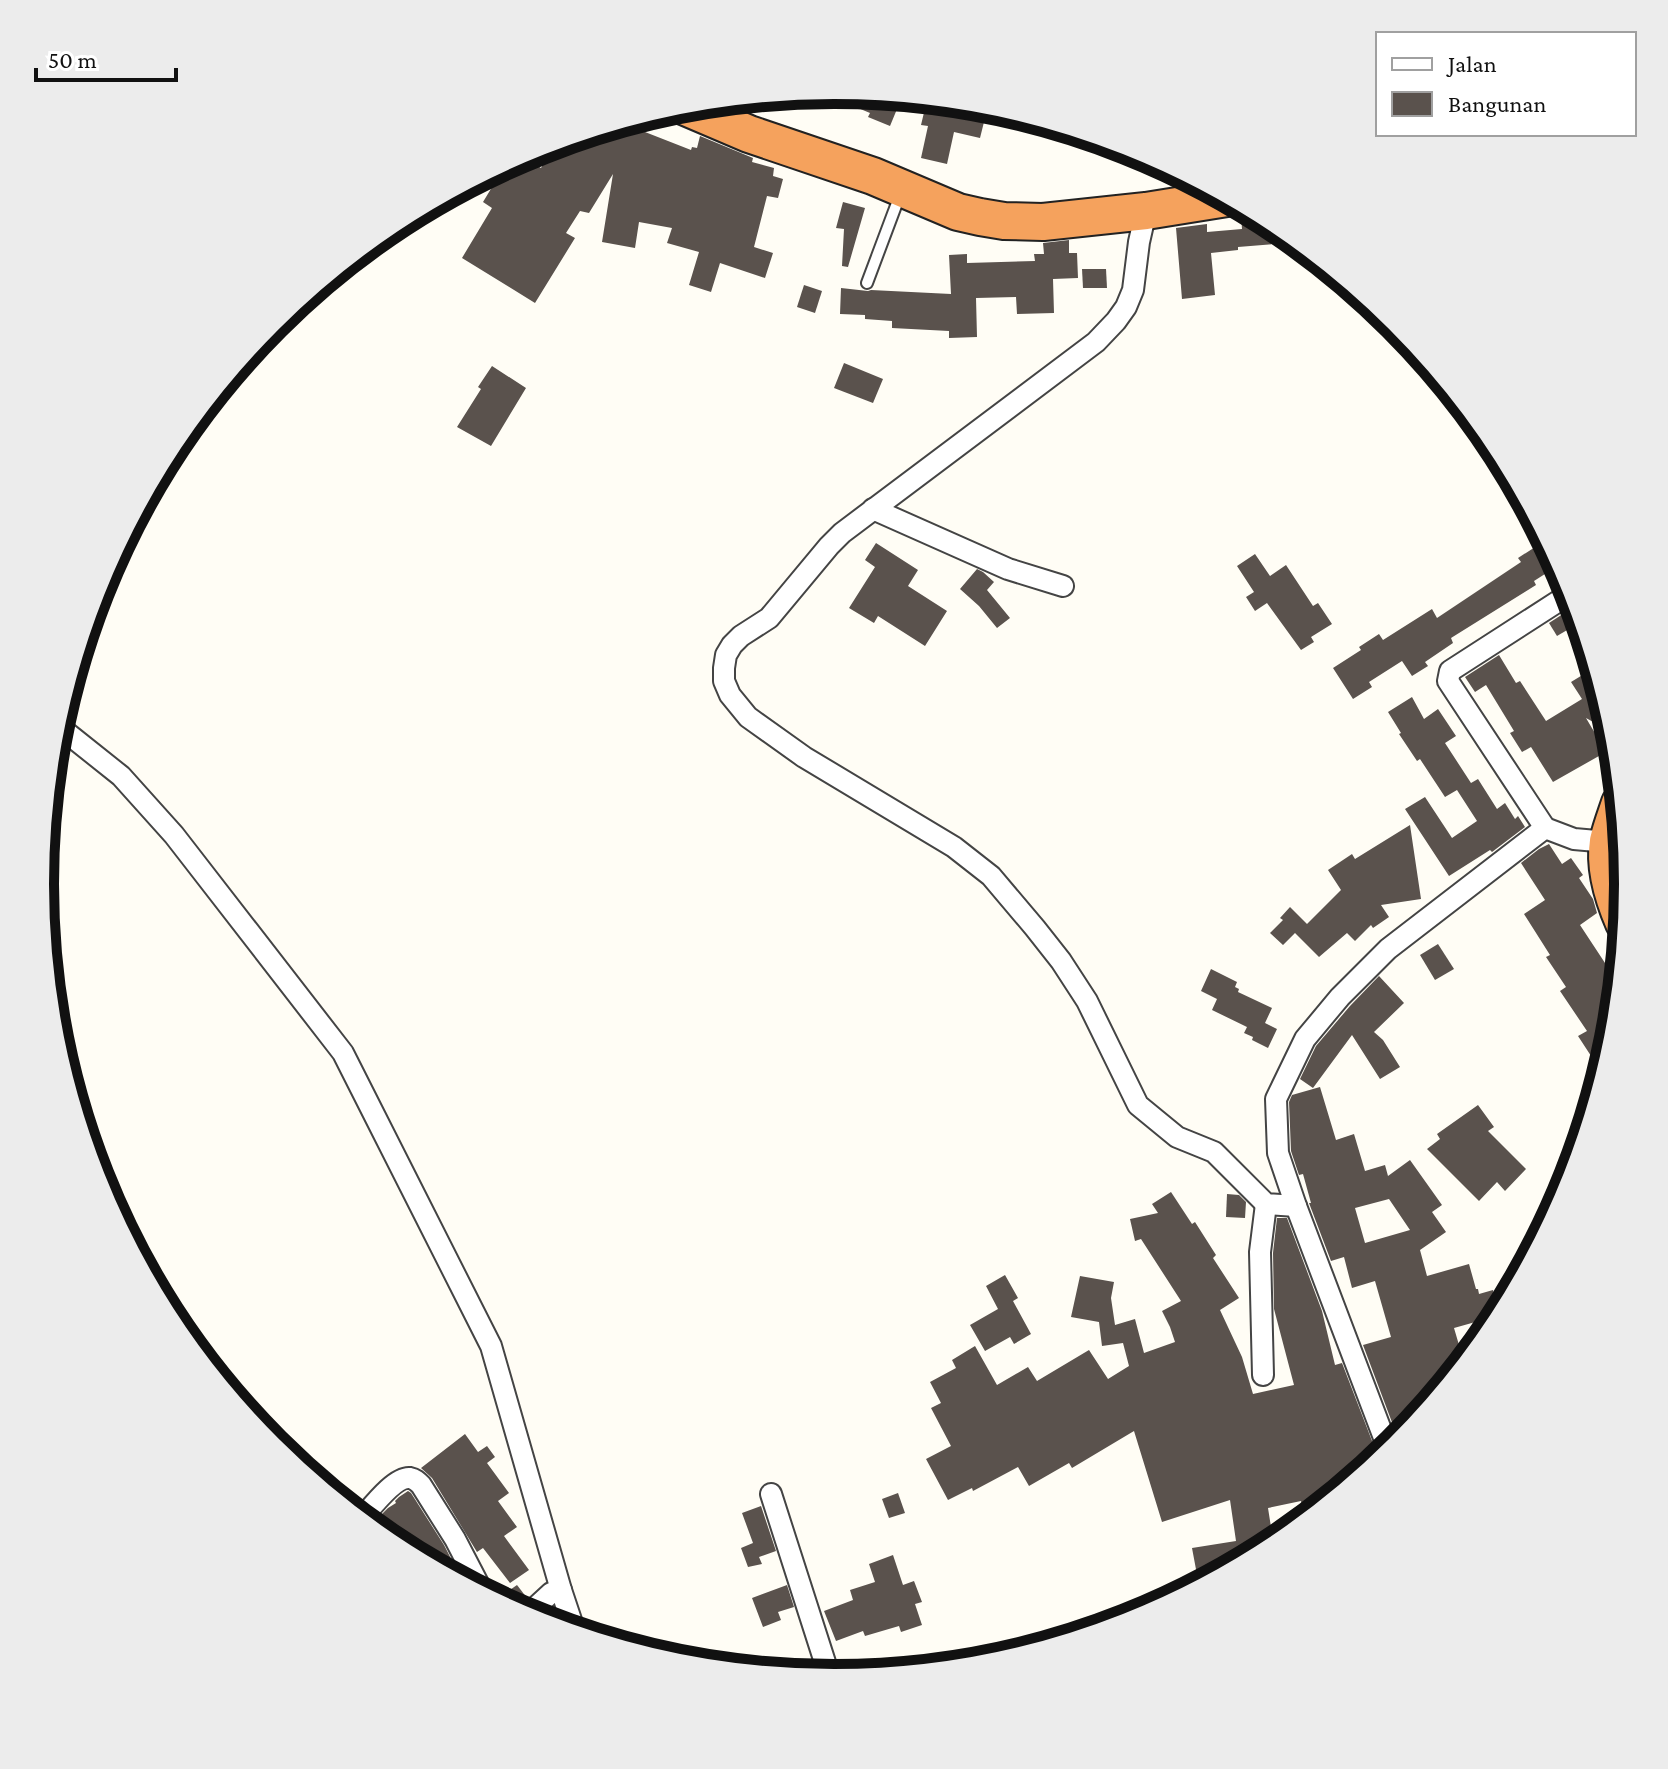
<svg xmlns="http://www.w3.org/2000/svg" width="1668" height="1769" viewBox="0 0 1668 1769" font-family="'Crimson Pro',serif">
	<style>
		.building { fill: #5a524d; fill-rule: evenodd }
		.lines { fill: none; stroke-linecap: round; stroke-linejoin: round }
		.lane-casing { stroke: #444; stroke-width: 14 }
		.street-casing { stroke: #444; stroke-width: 24 }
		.highway-casing { stroke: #222; stroke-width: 40 }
		.lane { stroke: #fff; stroke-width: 10 }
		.street { stroke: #fff; stroke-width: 20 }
		.highway { stroke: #f5a25d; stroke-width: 36 }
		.rim { fill: none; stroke: #111; stroke-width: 10 }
	</style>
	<rect width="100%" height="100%" fill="#fffdf5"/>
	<!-- building -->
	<g class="building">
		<polygon points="834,90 902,97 890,126 868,117 870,113 822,93"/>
		<polygon points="927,100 988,106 980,138 954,132 947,164 921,158 928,126 921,125"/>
		<polygon points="639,118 649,122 645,132 691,150 692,147 697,148 700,136 753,158 752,162 774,168 773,176 783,179 778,198 767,196 754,247 773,253 765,278 720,263 711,292 689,285 699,252 667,243 672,228 639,222 635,248 602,242 613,174 589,213 580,211 566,233 575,238 535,303 462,258 492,208 483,202 506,164 521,156 541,168 554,144"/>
		<polygon points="843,202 865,208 848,267 842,266 844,229 836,228"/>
		<polygon points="1255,213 1272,223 1274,244 1238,247 1238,250 1211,253 1215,295 1182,299 1176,228 1207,224 1207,232 1242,229 1241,215"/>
		<polygon points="1069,240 1069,253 1077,253 1078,278 1053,279 1054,313 1017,314 1016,297 976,298 977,337 949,338 949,331 892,328 892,321 865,319 865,315 840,314 841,288 868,291 871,290 951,294 949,255 967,254 967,263 1035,261 1034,254 1044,254 1043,243"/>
		<polygon points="1082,269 1106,269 1107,288 1083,288"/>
		<polygon points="804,285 822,291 815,313 797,307"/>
		<polygon points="844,363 883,379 873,403 834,388"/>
		<polygon points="492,366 526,388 491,446 457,427 481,389 478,387"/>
		<polygon points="1546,540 1559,565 1534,581 1536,585 1451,638 1453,643 1425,662 1428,666 1412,676 1402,661 1369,682 1372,687 1353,699 1333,668 1361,650 1359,647 1379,634 1383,640 1432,609 1437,618 1521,562 1518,558"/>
		<polygon points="876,543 918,570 908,586 947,611 925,646 878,616 874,623 849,608 875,567 865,560"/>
		<polygon points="1255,554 1270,576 1286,565 1313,606 1318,603 1332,624 1311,637 1314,642 1301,650 1267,603 1255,611 1246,597 1254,592 1237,566"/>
		<polygon points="977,569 983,572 994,582 987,590 1010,618 997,628 979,606 960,589"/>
		<polygon points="1566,612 1574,626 1557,636 1549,623"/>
		<polygon points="1499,655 1516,683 1520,681 1546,721 1582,699 1571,682 1594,668 1613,733 1586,718 1606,752 1553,782 1531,747 1522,752 1510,733 1514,731 1486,685 1475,692 1465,677"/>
		<polygon points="1412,697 1424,719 1438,709 1456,736 1445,743 1471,783 1478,779 1497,809 1505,803 1515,819 1518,816 1525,827 1492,852 1490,850 1449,876 1405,809 1425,797 1452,838 1477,821 1457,790 1445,797 1420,759 1417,761 1399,734 1401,733 1388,712"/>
		<polygon points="1410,825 1421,899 1381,905 1389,917 1373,928 1371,925 1355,941 1347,933 1319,957 1295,933 1283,945 1270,933 1283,920 1280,918 1290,907 1307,924 1341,890 1328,870 1352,854 1355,859"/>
		<polygon points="1549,844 1562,864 1571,858 1583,875 1579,878 1593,899 1597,913 1580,925 1605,963 1621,952 1613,1040 1610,1047 1593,1059 1578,1036 1587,1031 1560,991 1566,987 1546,957 1550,955 1524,914 1545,900 1521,863 1539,849"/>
		<polygon points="1438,944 1454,969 1435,980 1420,955"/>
		<polygon points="1211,969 1237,982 1235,987 1239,989 1238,992 1272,1008 1265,1023 1277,1029 1268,1048 1252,1040 1253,1037 1244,1033 1247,1027 1212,1010 1217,999 1201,991"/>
		<polygon points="1379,976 1404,1003 1374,1032 1383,1040 1400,1067 1380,1079 1352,1035 1313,1088 1300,1079 1316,1046 1350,1006"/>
		<path d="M1320 1087 1336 1140 1354 1134 1365 1171 1385 1165 1388 1176 1410 1160 1442 1205 1432 1212 1446 1232 1420 1250 1427 1276 1469 1264 1476 1289H1478L1479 1294 1493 1290 1499 1313 1486 1317V1319L1454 1328 1464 1362 1399 1441 1363 1345 1391 1337 1375 1281 1352 1288 1344 1257 1331 1261 1309 1203H1311L1303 1174 1299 1175 1291 1151 1289 1102 1292 1095ZM1389 1199 1410 1230 1365 1243 1355 1208Z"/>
		<polygon points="1478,1105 1494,1127 1488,1131 1526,1169 1505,1191 1497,1182 1479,1201 1427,1149 1440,1139 1437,1134"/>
		<polygon points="1171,1192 1192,1224 1195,1222 1216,1255 1213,1258 1239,1298 1220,1310 1242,1357 1253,1394 1294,1385 1274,1309 1273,1253 1277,1218 1287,1218 1322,1311 1335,1365 1342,1363 1379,1459 1305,1520 1301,1501 1268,1508 1274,1546 1212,1578 1198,1580 1192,1548 1236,1541 1230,1500 1162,1522 1134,1431 1072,1468 1069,1463 1029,1486 1018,1467 973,1491 972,1488 948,1500 926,1459 951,1446 931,1408 941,1403 930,1382 956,1368 952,1360 975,1346 997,1385 1028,1367 1037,1381 1089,1350 1108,1379 1129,1366 1123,1343 1102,1346 1099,1322 1071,1317 1080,1276 1114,1282 1111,1298 1115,1325 1135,1319 1144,1353 1175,1342 1170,1327 1162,1311 1181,1301 1141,1239 1135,1241 1130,1219 1158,1213 1152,1204"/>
		<polygon points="1227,1194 1239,1195 1246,1202 1245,1218 1226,1217"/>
		<polygon points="1005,1275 1018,1298 1013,1301 1031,1334 1014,1344 1010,1337 985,1351 970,1325 998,1309 986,1286"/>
		<polygon points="465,1434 478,1452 487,1446 495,1457 487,1463 509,1493 498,1501 517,1527 504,1536 529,1570 510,1583 483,1548 477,1552 432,1478 421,1468"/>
		<polygon points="408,1491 411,1493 444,1545 463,1582 437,1568 428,1554 420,1559 402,1550 380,1516 388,1508 396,1503 395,1501 399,1497"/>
		<polygon points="898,1493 905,1513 889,1518 882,1499"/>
		<polygon points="761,1506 776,1551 759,1557 762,1564 748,1567 741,1548 753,1543 742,1513"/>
		<polygon points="893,1555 903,1585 914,1581 922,1602 915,1604 922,1625 901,1632 899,1626 865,1636 863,1631 836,1641 824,1611 853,1600 850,1590 875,1582 869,1564"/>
		<polygon points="517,1585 527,1598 512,1608 506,1605 500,1597"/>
		<polygon points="787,1585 794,1607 778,1612 781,1620 763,1627 752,1598"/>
	</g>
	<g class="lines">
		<!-- lane casing -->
		<g class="lane-casing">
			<polyline id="lane" points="867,283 900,195"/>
		</g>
		<!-- street casing -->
		<g class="street-casing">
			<g id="street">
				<polyline points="1146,211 1139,242 1133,290 1126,307 1116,321 1096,342 842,533 829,546 769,618 741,636 732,645 726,655 724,668 724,681 730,695 748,717 804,757 954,847 991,876 1035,928 1061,961 1087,1001 1138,1105 1177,1137 1214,1152 1266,1204 1296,1206"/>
				<polyline points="873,509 1008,569 1063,586"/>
				<polyline points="57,725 121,776 174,835 343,1053 491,1346 561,1590 575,1632"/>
				<polyline points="1545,828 1448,681 1450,671 1571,593"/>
				<polyline points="1263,1375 1260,1252 1266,1204"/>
				<polyline points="1389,1451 1296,1206 1278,1153 1276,1099 1305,1039 1340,997 1388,949 1545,828 1574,839 1608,842"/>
				<polyline points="771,1494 830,1678"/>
				<path d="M361 1519C371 1508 395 1476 410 1478 415 1479 417 1481 421 1485L455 1539 483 1593"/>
				<polyline points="526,1616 551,1593 561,1590"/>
			</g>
		</g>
		<!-- highway casing -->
		<g class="highway-casing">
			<g id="highway">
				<polyline points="681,105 749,134 873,176 958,212 980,217 1004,221 1043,222 1146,211 1227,198"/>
				<path d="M1620 803C1616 815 1611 828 1608 841 1604 868 1613 898 1624 923"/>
			</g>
		</g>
		<!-- lane -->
		<use href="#lane" class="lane"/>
		<!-- street -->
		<use href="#street" class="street"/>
		<!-- highway -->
		<use href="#highway" class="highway"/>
	</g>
	<!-- crop -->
	<path d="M0 0H1668V1769H0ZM54 884a780 780 0 1 1 1560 0a780 780 0 1 1-1560 0Z" fill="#ececec" fill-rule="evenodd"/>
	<path class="rim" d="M54 884a780 780 0 1 1 1560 0a780 780 0 1 1-1560 0Z"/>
	<!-- legend -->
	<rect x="1376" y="32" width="260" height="104" fill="#ffffff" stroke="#a0a0a0" stroke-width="2"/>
	<rect x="1392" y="58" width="40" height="12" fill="#ffffff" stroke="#a0a0a0" stroke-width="2"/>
	<text x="1448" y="72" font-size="24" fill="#111111">Jalan</text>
	<rect x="1392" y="92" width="40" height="24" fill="#5a524d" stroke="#a0a0a0" stroke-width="2"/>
	<text x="1448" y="112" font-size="24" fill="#111111">Bangunan</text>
	<!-- scale -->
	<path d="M36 68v12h140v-12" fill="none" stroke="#111111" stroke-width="4"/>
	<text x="48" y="68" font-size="24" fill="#111111" stroke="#ffffff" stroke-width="6" paint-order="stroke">50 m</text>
</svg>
